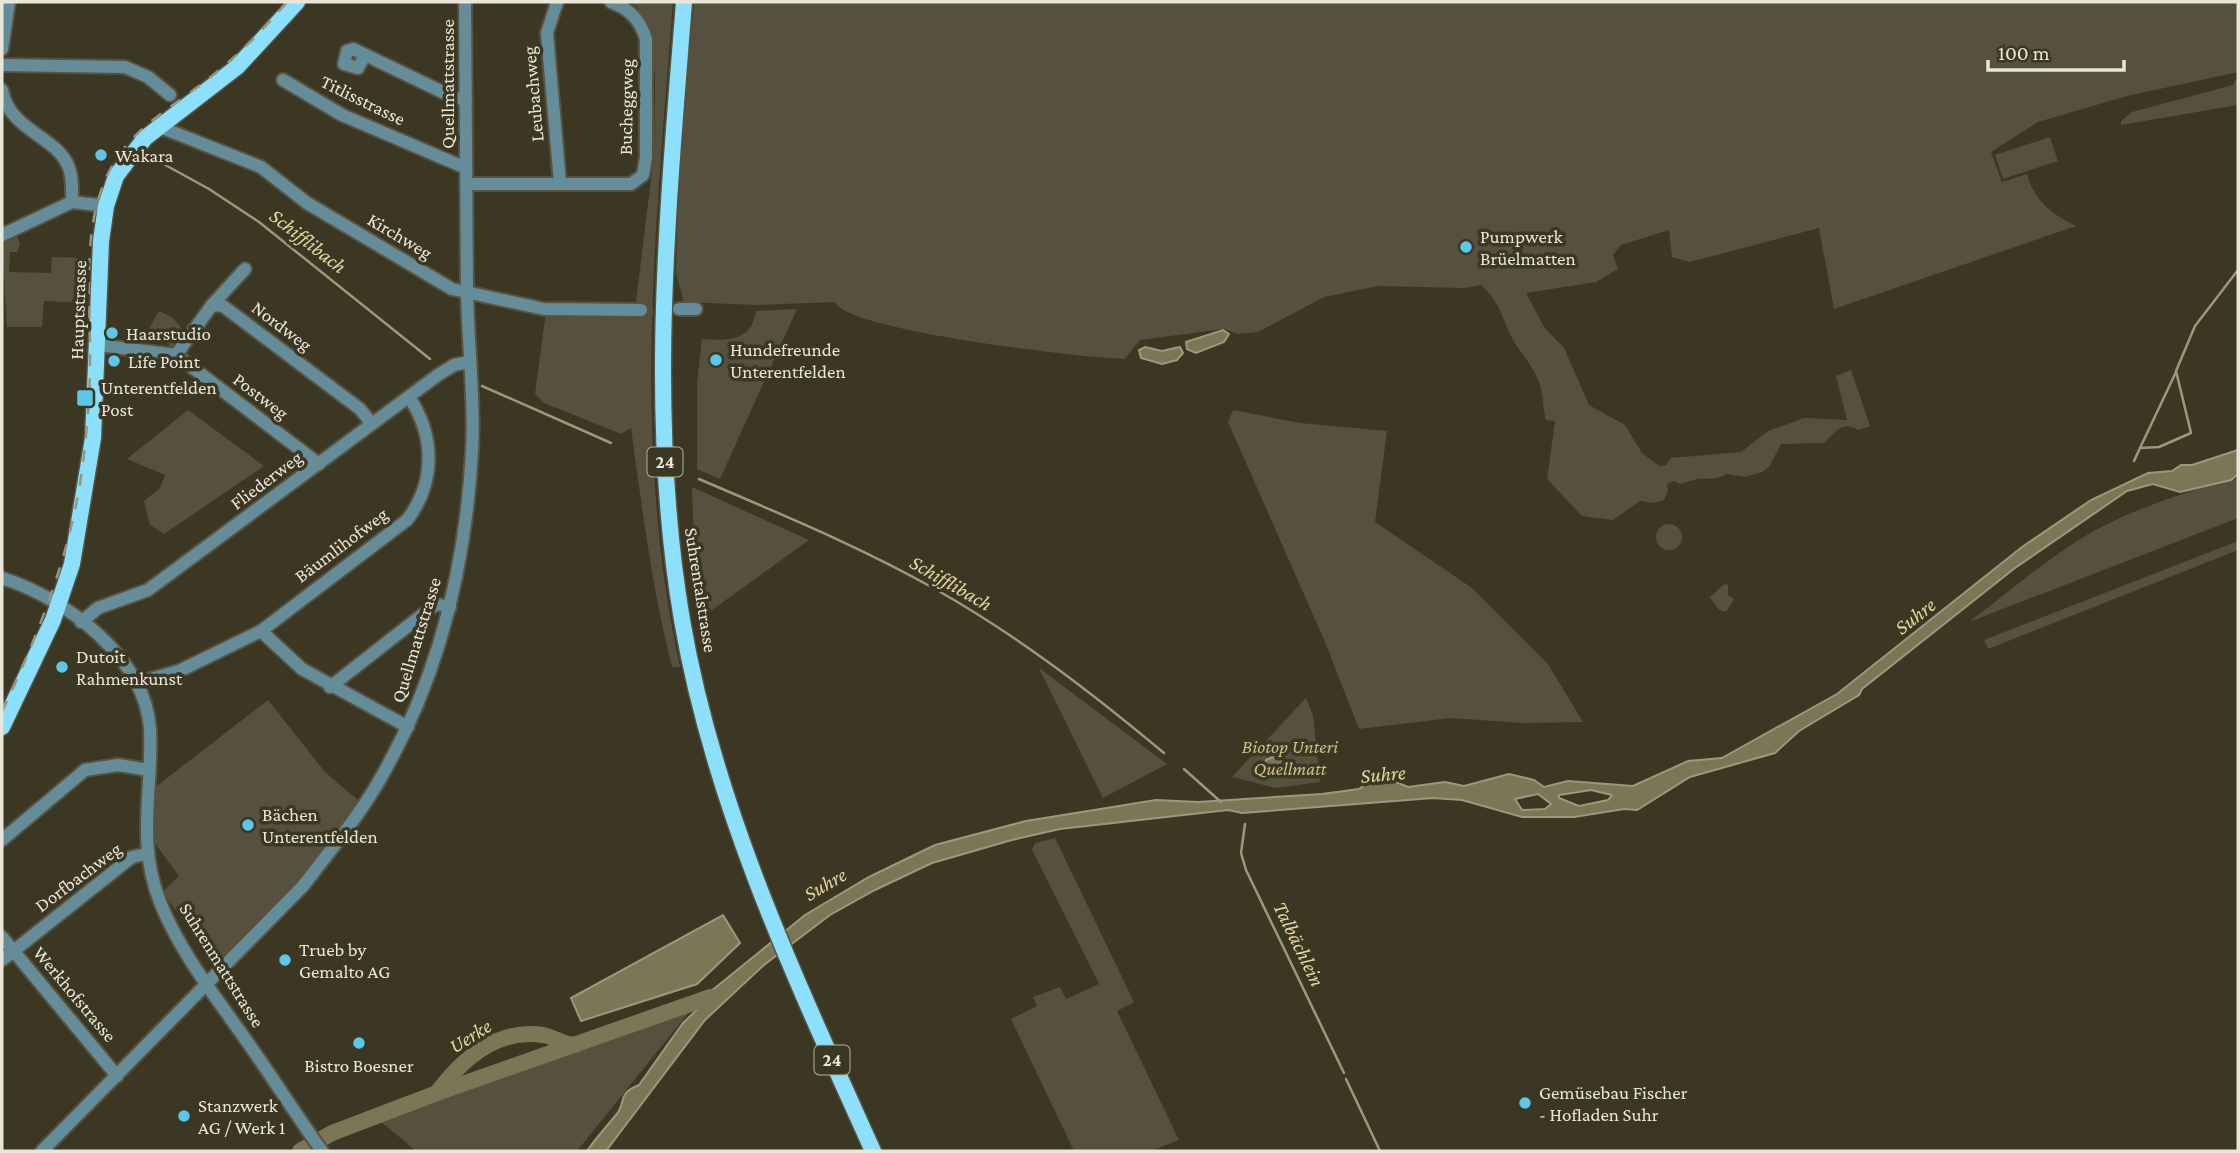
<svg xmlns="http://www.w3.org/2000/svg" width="2240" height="1153" viewBox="0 0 2240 1153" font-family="'Crimson Pro',serif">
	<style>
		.green { fill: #55513e }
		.water { fill: #7c7556; stroke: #9d977e; stroke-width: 2; fill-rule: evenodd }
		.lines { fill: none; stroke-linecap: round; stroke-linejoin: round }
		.stream { stroke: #9d977e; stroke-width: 2.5 }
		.river { stroke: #7c7556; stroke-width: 16 }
		.minor-tunnel { stroke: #56513e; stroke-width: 12; stroke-dasharray: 12 6; stroke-linecap: butt }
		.minor-casing { stroke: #585340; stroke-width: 16 }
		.major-casing { stroke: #585340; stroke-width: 19 }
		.minor { stroke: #658c99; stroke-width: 12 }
		.major { stroke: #8de0fb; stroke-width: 16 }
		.rail { stroke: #989484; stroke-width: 2.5; stroke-dasharray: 12 12; stroke-linecap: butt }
		.poi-dot { fill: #5cc7e7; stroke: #3c3723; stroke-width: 2.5 }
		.labels { text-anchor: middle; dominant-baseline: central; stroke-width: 7; stroke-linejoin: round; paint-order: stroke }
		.shield { fill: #3c3723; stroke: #b5b2a3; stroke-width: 2 }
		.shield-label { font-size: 18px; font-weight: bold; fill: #e9e6da }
		.street-label { font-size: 19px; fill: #e9e6da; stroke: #3c3723 }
		.poi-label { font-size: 19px; fill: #e9e6da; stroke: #3c3723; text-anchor: start }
		.park-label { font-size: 19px; font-style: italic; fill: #ccbe86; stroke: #3c3723 }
		.water-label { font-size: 21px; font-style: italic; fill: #e4d69e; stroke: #3c3723 }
	</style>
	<rect width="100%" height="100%" fill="#3c3723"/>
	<!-- green -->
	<g class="green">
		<path d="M629 2H673C656 228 631 442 680 667H672C652 588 642 508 631 428L621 434 544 403 535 394 546 312 631 313 632 317 641 314V303L636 301 654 155 655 80 652 33 637 7Z"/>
		<path d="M694 2H2238V72L2127 96 2038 122 1991 152 2002 182 2027 174C2034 201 2052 214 2076 226L1834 309 1819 228 1690 262 1672 257 1669 230 1621 245 1613 255 1618 269 1596 282 1526 293 1544 327 1564 348 1589 405 1625 425 1642 453 1659 466 1666 465 1671 458 1741 452 1768 431 1804 418 1847 420 1836 376 1851 370 1870 426 1858 430C1842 420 1836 432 1824 443L1781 444 1769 467 1762 472 1745 477 1727 474 1717 478 1697 479 1680 484 1674 481 1667 484 1668 491 1664 500 1653 503 1640 501 1613 520 1582 516 1547 479 1555 421 1546 420C1543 410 1544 403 1542 393 1539 374 1527 361 1516 345 1503 324 1502 303 1481 285L1464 288 1378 286 1324 297 1258 332 1238 334 1224 329 1140 340 1125 359C1085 358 847 331 835 302L756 305 684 302 676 274 679 145Z"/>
		<polygon points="2238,76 2238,105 2121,125 2121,121 2132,112 2233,85"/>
		<polygon points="2050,137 2058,161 2003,179 1995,155"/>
		<polygon points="17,236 20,244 17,252 10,252 9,272 51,273 52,257 86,258 85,303 44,301 42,327 7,327 2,244"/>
		<path d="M797 309 720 479 697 469V383L702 339C728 341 752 341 756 311Z"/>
		<polygon points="159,311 173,318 187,335 175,350 149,329"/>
		<polygon points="188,410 264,466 164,534 150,525 144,501 160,488 165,475 127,459"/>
		<polygon points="1233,410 1300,423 1387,431 1375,522 1472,588 1548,664 1583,722 1523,723 1451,718 1359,729 1325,642 1228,422"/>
		<path d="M2238 478V518L1969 622C2002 597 2034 570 2068 547 2118 513 2181 493 2238 478Z"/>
		<polygon points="692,487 809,540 701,618 695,572"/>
		<circle cx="1669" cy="537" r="13"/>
		<polygon points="2238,541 2238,550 1988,649 1984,640"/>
		<polygon points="1724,584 1728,585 1728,595 1734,599 1726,612 1719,610 1710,597"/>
		<polygon points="1039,668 1167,764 1103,798"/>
		<polygon points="1306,698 1313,715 1320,782 1276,788 1232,777"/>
		<polygon points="268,700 325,772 359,801 293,891 218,966 162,892 179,876 151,838 153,789"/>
		<polygon points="1055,838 1134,1002 1117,1011 1179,1140 1150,1151 1074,1151 1011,1019 1037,1006 1033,997 1060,987 1066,999 1099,984 1032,850 1035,843"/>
		<polygon points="690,1011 577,1151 416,1151 379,1120"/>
	</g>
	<!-- water -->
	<g class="water">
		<polygon points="1223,330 1229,334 1224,342 1196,353 1187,349 1186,342"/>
		<polygon points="1145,347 1162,351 1180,347 1183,353 1177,360 1162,364 1141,358 1139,350"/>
		<path d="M2238 450V474L2231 480 2180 492 2153 484 2127 491 2015 568 1862 689 1859 695 1799 731 1775 753 1690 777 1637 810 1624 809 1574 817H1522L1462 800 1433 798 1242 813 1228 810 1060 829 1012 840 932 863 875 890 830 915 764 965 705 1020 606 1151H587C596 1138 606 1127 616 1115 627 1102 616 1094 639 1085L683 1023 710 997V992L805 915 869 877 935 845 1026 821 1156 800 1198 802 1322 794 1359 789 1369 782 1386 778 1408 787 1445 782 1464 786 1509 774 1534 780 1544 787 1568 781 1633 786 1688 761 1722 758 1837 694 2022 547 2091 500 2148 473 2172 471 2181 465H2192ZM1591 790 1612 795 1608 800 1579 806 1559 798V795ZM1538 794 1551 804 1545 809 1522 810 1515 799Z"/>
		<polygon points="1275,756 1290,765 1288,772 1270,773 1263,768 1266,760"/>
		<polygon points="723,915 740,943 697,984 581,1021 571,998"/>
	</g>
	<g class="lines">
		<!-- stream -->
		<g class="stream">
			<polyline points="158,161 209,189 259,222 430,359"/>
			<polyline points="482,386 611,443"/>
			<polyline points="2140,448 2176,372"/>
			<polyline points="2134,461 2140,448 2159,447 2191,433 2176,371 2195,326 2238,270"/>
			<path d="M699 479C778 513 859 546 935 589 1017 635 1092 693 1164 753"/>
			<polyline points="1184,769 1221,802"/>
			<polyline points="1245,824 1241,853 1246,870 1344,1073"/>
			<polyline points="1346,1079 1380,1151"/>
		</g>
		<!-- river -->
		<g class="river">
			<path d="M437 1093C462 1059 498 1028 543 1035 554 1037 562 1044 575 1045"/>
			<polyline points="300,1151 332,1133 437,1093 710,997"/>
		</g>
		<!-- minor-tunnel -->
		<polyline class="minor-tunnel" points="641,310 679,309"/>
		<!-- minor casing -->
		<g class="minor-casing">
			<g id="minor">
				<polyline points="557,2 547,33 560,183"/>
				<polyline points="2,49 9,2"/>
				<polyline points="365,55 358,68 344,64 347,51 353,49 455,98 466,99"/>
				<polyline points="2,65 125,67 148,77 170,95"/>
				<polyline points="283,80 342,115 466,168"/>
				<path d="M2 90C10 132 58 136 69 168 73 178 72 191 72 202"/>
				<polyline points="160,127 261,167 307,203 452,289 544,309 641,310"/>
				<path d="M467 184H631L643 175 646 157V39C640 20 630 9 611 2"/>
				<polyline points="2,235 72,202 106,206"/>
				<polyline points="212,305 245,269"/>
				<polyline points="679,309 696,309"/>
				<polyline points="98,345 176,355 319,464"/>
				<polyline points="176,355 212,305 223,306 360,409 372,424"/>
				<path d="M2 578C65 598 145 657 150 729 153 791 136 841 160 902 179 950 212 992 241 1033 269 1072 294 1112 322 1151"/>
				<polyline points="81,622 98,608 148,590 438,375 454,365 469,362"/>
				<polyline points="261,631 302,669 408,727"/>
				<path d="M136 683 179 671 261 631 407 520C436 482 435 436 409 397"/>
				<polyline points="330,687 436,604 450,607"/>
				<polyline points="2,840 85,770 118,765 149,770"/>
				<polyline points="2,937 117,1076"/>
				<polyline points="2,960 132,857 146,854"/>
				<path d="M42 1151 303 886C333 847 365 809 388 765 441 669 466 560 472 451 475 399 468 345 467 293 466 196 466 99 465 2"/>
			</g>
		</g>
		<!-- major casing -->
		<g class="major-casing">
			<g id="major">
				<path d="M684 2C668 208 647 414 682 620 714 807 796 980 873 1151"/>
				<polyline points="2,727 53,620 72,564 93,438 101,241 106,206 116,176 145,138 237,67 297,2"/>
			</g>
		</g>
		<!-- minor -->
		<use href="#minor" class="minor"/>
		<!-- major -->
		<use href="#major" class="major"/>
		<!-- rail -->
		<path class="rail" d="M2 712C42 626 76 541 85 445 88 417 90 389 90 361 91 299 80 225 111 168 131 130 170 108 203 83 234 59 262 32 287 2"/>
	</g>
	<!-- markers -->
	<g class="poi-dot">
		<circle cx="101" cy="155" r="7"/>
		<circle cx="1466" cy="247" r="7"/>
		<circle cx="112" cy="333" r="7"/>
		<circle cx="716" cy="360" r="7"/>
		<circle cx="114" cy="361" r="7"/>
		<rect x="76" y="389" width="18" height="18" rx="3.5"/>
		<circle cx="62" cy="667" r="7"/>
		<circle cx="248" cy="825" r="7"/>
		<circle cx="285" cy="960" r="7"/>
		<circle cx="359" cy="1043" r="7"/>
		<circle cx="1525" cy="1103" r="7"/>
		<circle cx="184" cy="1116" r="7"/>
	</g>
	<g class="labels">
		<!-- shield labels -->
		<g class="shield">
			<rect x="647.5" y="447.5" width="35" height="29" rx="5"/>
			<rect x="814.5" y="1045.5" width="35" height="29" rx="5"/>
		</g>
		<g class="shield-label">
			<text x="665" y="462">24</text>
			<text x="832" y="1060">24</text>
		</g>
		<!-- street labels -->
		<g class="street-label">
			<text transform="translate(447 84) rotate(-90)">Quellmattstrasse</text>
			<text transform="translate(533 94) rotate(-95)">Leubachweg</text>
			<text transform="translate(363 100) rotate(26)">Titlisstrasse</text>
			<text transform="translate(626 107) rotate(-89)">Bucheggweg</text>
			<text transform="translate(400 236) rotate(31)">Kirchweg</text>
			<text transform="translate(78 310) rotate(-88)">Hauptstrasse</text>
			<text transform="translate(282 326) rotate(37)">Nordweg</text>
			<text transform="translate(261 396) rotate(37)">Postweg</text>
			<text transform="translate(266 480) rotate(-37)">Fliederweg</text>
			<text transform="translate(341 545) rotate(-37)">Bäumlihofweg</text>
			<text transform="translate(701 590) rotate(81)">Suhrentalstrasse</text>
			<text transform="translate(416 640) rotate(-73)">Quellmattstrasse</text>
			<text transform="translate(78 877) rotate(-37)">Dorfbachweg</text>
			<text transform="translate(222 965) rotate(58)">Suhrenmattstrasse</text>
			<text transform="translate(75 994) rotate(50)">Werkhofstrasse</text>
		</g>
		<!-- poi labels -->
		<g class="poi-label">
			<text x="115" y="155">Wakara</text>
			<text x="1480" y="236">Pumpwerk<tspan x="1480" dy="22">Brüelmatten</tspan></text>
			<text x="126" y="333">Haarstudio</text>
			<text x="730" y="349">Hundefreunde<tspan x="730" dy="22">Unterentfelden</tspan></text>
			<text x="128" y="361">Life Point</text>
			<text x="101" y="387">Unterentfelden<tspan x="101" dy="22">Post</tspan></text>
			<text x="76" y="656">Dutoit<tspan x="76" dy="22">Rahmenkunst</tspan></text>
			<text x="262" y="814">Bächen<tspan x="262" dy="22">Unterentfelden</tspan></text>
			<text x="299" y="949">Trueb by<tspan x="299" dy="22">Gemalto AG</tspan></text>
			<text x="359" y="1065" text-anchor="middle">Bistro Boesner</text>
			<text x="1539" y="1092">Gemüsebau Fischer<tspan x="1539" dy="22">- Hofladen Suhr</tspan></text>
			<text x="198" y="1105">Stanzwerk<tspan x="198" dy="22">AG / Werk 1</tspan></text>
		</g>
		<!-- park labels -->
		<g class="park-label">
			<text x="1290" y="746">Biotop Unteri<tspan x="1290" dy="22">Quellmatt</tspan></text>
		</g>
		<!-- water labels -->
		<g class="water-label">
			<text transform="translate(308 241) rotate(38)">Schifflibach</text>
			<text transform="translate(951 583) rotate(30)">Schifflibach</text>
			<text transform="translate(1915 616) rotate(-38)">Suhre</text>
			<text transform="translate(1383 774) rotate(-5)">Suhre</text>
			<text transform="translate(825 884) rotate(-30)">Suhre</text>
			<text transform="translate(1299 944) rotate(64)">Talbächlein</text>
			<text transform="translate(470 1036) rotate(-32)">Uerke</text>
		</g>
	</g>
	<!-- border -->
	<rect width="2240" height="1153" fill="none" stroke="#e9e6da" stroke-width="7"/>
	<!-- scale -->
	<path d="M1988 60v10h136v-10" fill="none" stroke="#e9e6da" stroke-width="3.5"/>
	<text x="1998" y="60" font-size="21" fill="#e9e6da" stroke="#3c3723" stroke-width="5" paint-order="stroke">100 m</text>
</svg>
